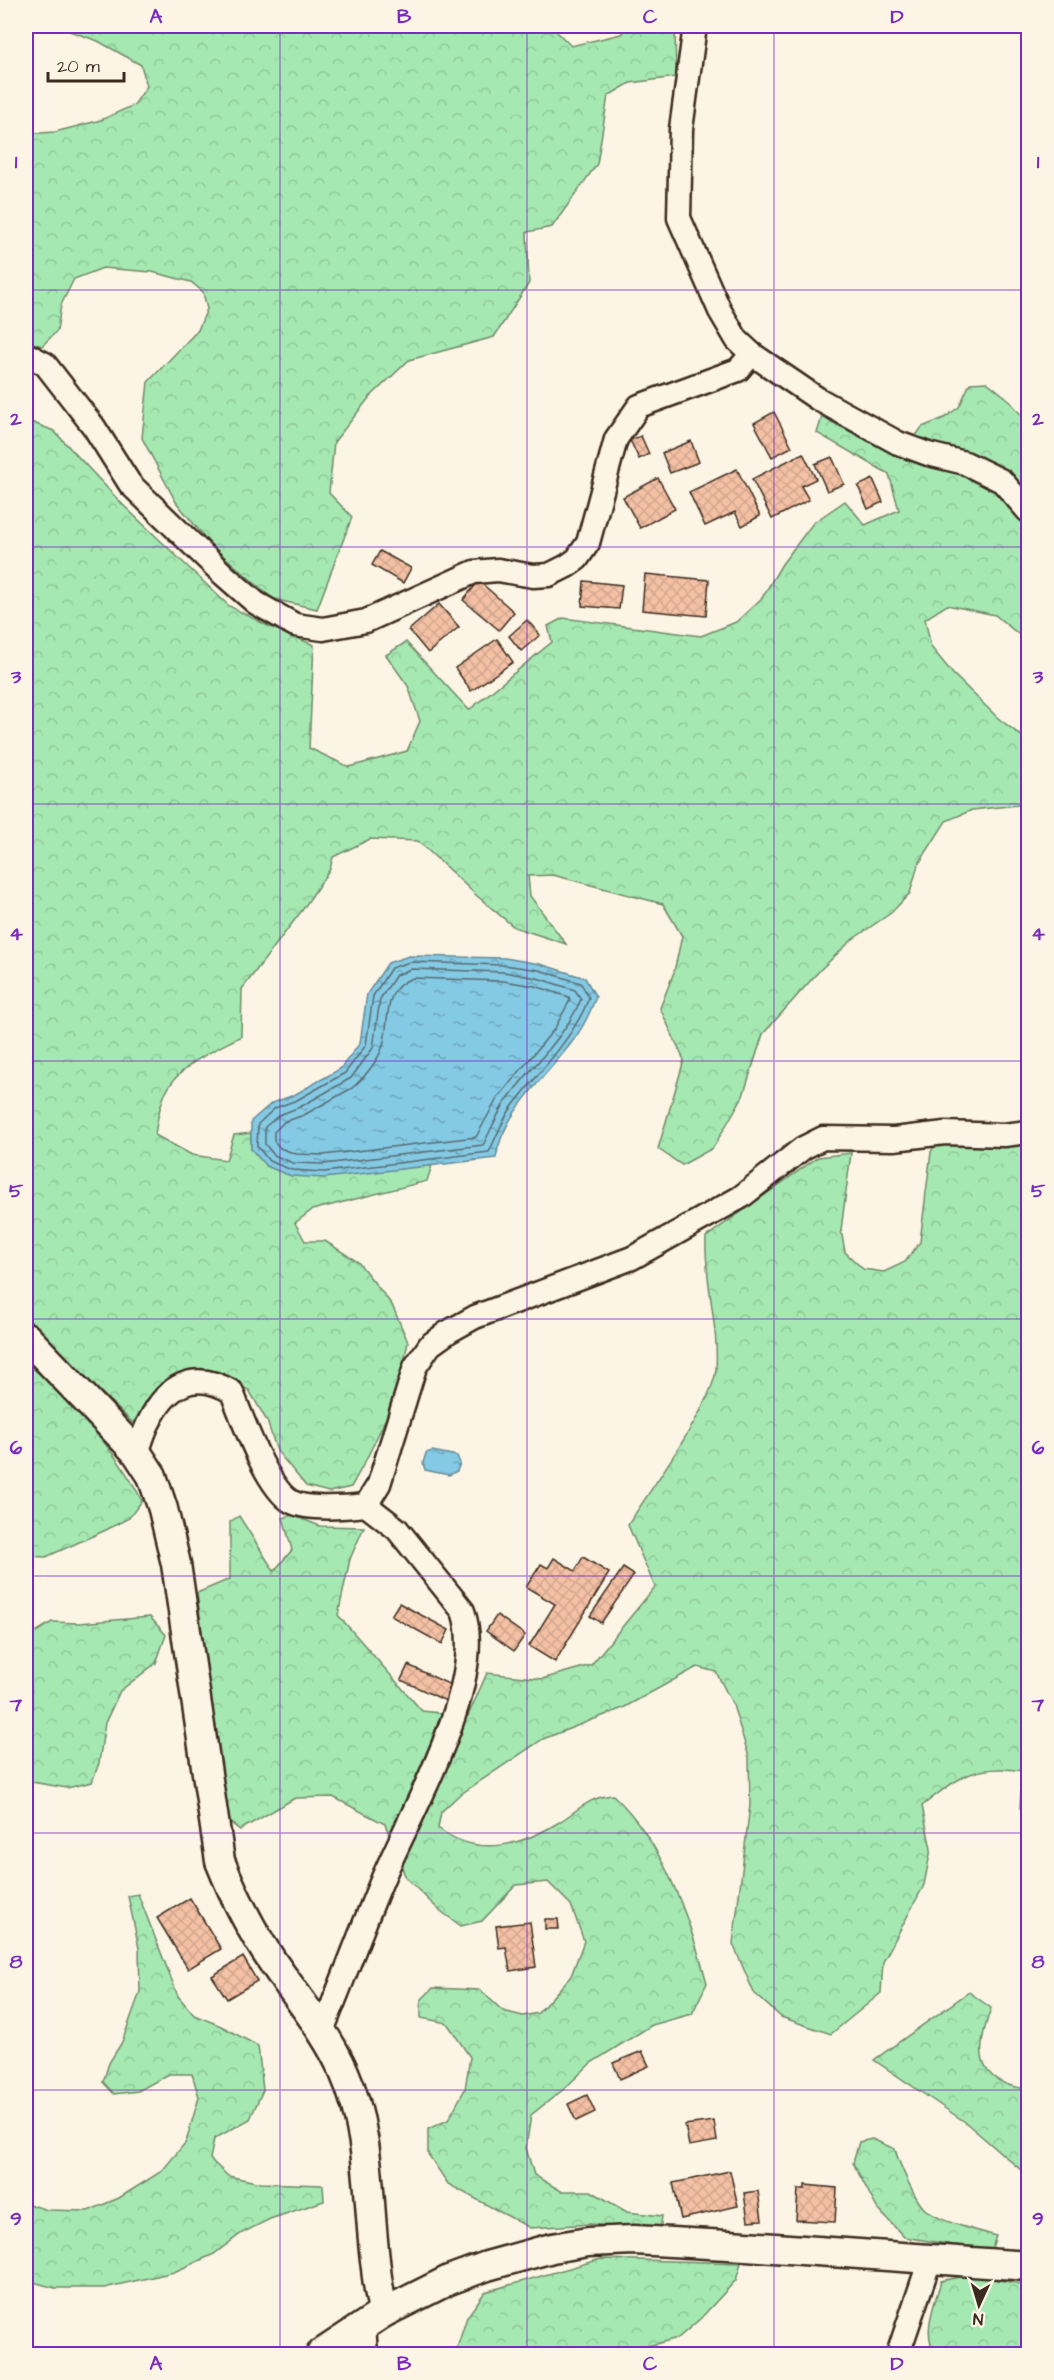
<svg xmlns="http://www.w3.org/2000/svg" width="1054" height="2380" viewBox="0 0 1054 2380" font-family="'Architects Daughter',sans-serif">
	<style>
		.forest { fill: url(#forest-crowns); stroke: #708968; stroke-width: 1.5 }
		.water { fill: url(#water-ripples); stroke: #678a95; stroke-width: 1.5 }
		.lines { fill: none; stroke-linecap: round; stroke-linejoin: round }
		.shore { stroke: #586a6e; stroke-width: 1.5 }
		.building { fill: url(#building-cross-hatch); stroke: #3b2a1e; stroke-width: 1.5 }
		.minor-casing { stroke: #3b2a1e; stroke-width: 27 }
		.tertiary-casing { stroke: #3b2a1e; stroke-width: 33 }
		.minor { stroke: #fcf5e5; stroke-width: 22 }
		.tertiary { stroke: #fcf5e5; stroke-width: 28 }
		.grid { fill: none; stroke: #7b2cbf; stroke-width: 1.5; stroke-opacity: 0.55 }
		.neatline { fill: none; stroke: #7b2cbf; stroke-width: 2 }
		.grid-label { font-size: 20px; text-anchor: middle; font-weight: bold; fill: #7b2cbf }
	</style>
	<defs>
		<pattern id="forest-crowns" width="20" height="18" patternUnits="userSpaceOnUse" patternTransform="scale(1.5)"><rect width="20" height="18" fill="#a5e8b2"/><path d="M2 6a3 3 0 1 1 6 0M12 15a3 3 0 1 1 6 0" fill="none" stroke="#8fc799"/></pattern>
		<pattern id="water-ripples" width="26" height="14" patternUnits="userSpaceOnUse" patternTransform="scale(1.5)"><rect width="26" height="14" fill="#84cae5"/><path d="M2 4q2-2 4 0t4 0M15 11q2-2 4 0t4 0" fill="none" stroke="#6da4b9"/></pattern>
		<pattern id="building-cross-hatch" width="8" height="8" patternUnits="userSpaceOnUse" patternTransform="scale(1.5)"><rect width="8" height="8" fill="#f4c1a5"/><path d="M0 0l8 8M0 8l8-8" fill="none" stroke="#d2a68e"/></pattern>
	</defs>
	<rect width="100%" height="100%" fill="#fcf5e5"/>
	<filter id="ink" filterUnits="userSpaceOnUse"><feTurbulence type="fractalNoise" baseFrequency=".0167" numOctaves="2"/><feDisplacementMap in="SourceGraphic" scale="12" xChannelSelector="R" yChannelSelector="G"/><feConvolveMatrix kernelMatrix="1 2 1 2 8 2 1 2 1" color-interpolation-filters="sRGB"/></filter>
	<g filter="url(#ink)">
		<!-- forest -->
		<g class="forest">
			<polygon points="26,26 555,26 555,30 571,46 621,34 627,26 675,26 676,77 630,83 608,96 597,164 552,227 527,232 529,283 494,337 409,360 369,398 334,442 329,493 352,517 317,609 273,599 211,545 176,502 142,438 148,382 198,330 207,309 203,292 191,282 152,272 103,268 74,279 61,305 57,331 42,346 26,341 26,134 55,132 101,120 134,105 147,86 141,65 98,41 55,26 26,30"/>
			<path d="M987 382 1007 398 1028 423V642L995 615 947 605 925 619 931 647 953 674 998 718 1028 741V804L972 810 946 821 918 865 910 893 891 913 853 939 820 970 763 1034 743 1096 713 1148 682 1165 658 1149 684 1060 660 1008 674 972 682 936 663 904 553 875 528 876 530 896 566 944 514 927 476 895 418 841 370 839 333 857 330 869 303 909 242 989 241 1036C215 1050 178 1065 165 1094 159 1107 157 1121 155 1135L192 1155 226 1160 234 1135 251 1133V1149L379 1171 432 1165 427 1181 312 1210 295 1223 305 1241H325L358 1262 392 1305 408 1342 397 1395 366 1460 351 1487 329 1492 306 1486 277 1451 267 1421 249 1390 220 1377 180 1376 158 1387 133 1423 26 1320V420L54 431 123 505 229 606 268 626 314 645 309 748 349 767 407 751 420 721 408 686 386 655 406 642 469 710 552 642 548 626 563 618 701 636 736 622 762 598 782 564 813 523 845 501 865 525 899 510 889 474 817 433 822 417 900 458 922 427 944 418 959 407 970 383Z"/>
			<path d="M1028 1141V1812L1020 1808 1022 1771C976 1763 957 1778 922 1806L931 1849 924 1885 883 1962 881 1993 831 2034 781 2017 754 1993 733 1944 750 1805 749 1757 733 1705 716 1672 697 1667 623 1708 543 1739 458 1796 441 1812 438 1828C476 1857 518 1847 556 1824 577 1812 587 1797 613 1795 663 1841 689 1918 707 1983L692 2014 652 2025 591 2063 564 2089 531 2115 526 2148 534 2175 561 2191H591L627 2212 662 2216 660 2231 590 2224 530 2228 448 2184 428 2154V2129L448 2120 465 2089 470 2057 447 2023 421 2018V2000L433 1988 480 1990 503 2011 523 2016 538 2013 571 1976 584 1941 571 1905 548 1882 516 1885 482 1921 461 1926 438 1909 406 1878 385 1824 333 1797 295 1798 240 1830 226 1819 197 1593 230 1579V1522L239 1516 274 1571 292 1550 283 1518 292 1515 320 1526 364 1527 350 1559 338 1615 422 1711 468 1716 487 1673 542 1679 591 1665 655 1587 628 1525C649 1491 713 1405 716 1369 719 1325 704 1281 706 1237L818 1157 851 1153 841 1230 845 1252 863 1269 884 1272 905 1262 920 1242 931 1152 935 1145 981 1146Z"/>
			<path d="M26 1362C69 1399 117 1450 142 1501L129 1518 106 1530 46 1557 26 1556Z"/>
			<polygon points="150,1617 166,1635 156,1663 120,1691 105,1723 99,1763 92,1782 67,1788 26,1781 26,1720 33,1710 31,1686 26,1679 26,1641 29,1636 52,1622 79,1623"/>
			<polygon points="138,1894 178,1996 194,2015 221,2026 258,2046 263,2090 250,2119 214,2139 210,2159 228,2176 261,2183 323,2185 324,2201 270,2219 242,2233 214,2254 174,2272 104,2288 55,2288 26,2280 26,2203 47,2210 88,2211 119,2198 162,2171 186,2142 199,2097 192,2074 169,2074 138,2091 114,2094 103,2082 109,2063 122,2042 140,1992 139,1948 128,1896"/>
			<path d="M969 1992 991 2008C982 2036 970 2070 1006 2084 1015 2087 1019 2089 1028 2087V2176L965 2122 874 2060Z"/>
			<path d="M872 2139 895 2149C898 2161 916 2203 926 2210 945 2224 974 2229 996 2236L991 2251 904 2237 877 2208 853 2163 859 2142Z"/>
			<polygon points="601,2259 741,2263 736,2280 701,2318 678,2338 648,2346 611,2350 606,2354 455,2354 467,2317 485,2292"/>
			<path d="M969 2275 1028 2285V2354H936C921 2334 935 2303 941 2281Z"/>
		</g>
		<!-- water -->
		<g class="water">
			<path d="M409 956 505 958 540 964 585 978 596 997C590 1013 583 1028 572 1042 546 1077 502 1113 496 1158L324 1178 291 1176 266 1166 251 1149V1121L272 1103 294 1095 340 1069 360 1043 367 994 388 963Z"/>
			<polygon points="432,1451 457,1456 460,1463 457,1471 449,1475 425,1470 423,1463 426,1453"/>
		</g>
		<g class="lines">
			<!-- shore -->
			<g class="shore">
				<path d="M410 962 504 965 539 970 581 983 589 998C572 1041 539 1071 512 1107 502 1120 496 1138 489 1152L324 1172 292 1170 269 1161 257 1146 258 1124 275 1108 297 1100 345 1073 366 1045 373 996 391 968Z"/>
				<path d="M411 969 504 972 537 978 575 990 581 999C564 1040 529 1068 504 1104 496 1117 490 1132 483 1145L323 1164 293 1163 274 1155 265 1144V1127L279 1115 300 1107 351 1078 373 1048 380 999 396 975Z"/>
				<path d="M413 978 503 981 535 986 569 997 570 1000 555 1028 497 1099 476 1137 323 1155 296 1154 280 1148 274 1141V1132L284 1122 304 1115 352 1088C362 1080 376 1063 381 1051 392 1026 379 988 413 978Z"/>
			</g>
		</g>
		<!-- building -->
		<g class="building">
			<polygon points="774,412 792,447 772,457 754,423"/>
			<polygon points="641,436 649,454 639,459 630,440"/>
			<polygon points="691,441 699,462 670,473 662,453"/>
			<polygon points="803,453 816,479 801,486 809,500 772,519 752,479"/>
			<polygon points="832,457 844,484 827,491 815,464"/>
			<polygon points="737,469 760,516 742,526 735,512 705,526 689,492"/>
			<polygon points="658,478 675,509 640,528 623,497"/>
			<polygon points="873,479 883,502 868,509 858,486"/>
			<polygon points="380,551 411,568 403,583 372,565"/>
			<polygon points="645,574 709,580 706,616 642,610"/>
			<polygon points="479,581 514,612 499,630 463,600"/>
			<polygon points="584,581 622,585 619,609 582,606"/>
			<polygon points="439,604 459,627 428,653 409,630"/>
			<polygon points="527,620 540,635 521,651 509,636"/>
			<polygon points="497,639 513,662 471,691 455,668"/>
			<polygon points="583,1557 609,1573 555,1662 529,1646 555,1604 526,1587 541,1564 548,1568 554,1558 575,1571"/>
			<polygon points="623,1568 634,1575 601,1623 590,1616"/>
			<polygon points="399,1603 449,1630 442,1644 391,1616"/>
			<polygon points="497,1615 525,1635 514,1651 486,1631"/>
			<polygon points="408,1665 453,1686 446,1701 401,1680"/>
			<polygon points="190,1898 221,1949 188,1969 157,1918"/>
			<polygon points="545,1919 558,1919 559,1929 545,1929"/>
			<polygon points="530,1922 536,1967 510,1971 506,1947 499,1948 496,1926"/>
			<polygon points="243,1957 257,1981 227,1999 212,1976"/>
			<polygon points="642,2051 649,2066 620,2079 613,2063"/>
			<polygon points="587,2095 595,2112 576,2121 568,2104"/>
			<polygon points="714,2121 717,2141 689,2146 685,2125"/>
			<polygon points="730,2171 738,2206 681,2219 673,2183"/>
			<polygon points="805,2185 837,2188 835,2222 796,2220 798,2189 805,2189"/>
			<polygon points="758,2191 762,2220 748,2221 744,2193"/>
		</g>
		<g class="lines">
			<!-- minor casing -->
			<g class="minor-casing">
				<g id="minor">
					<polyline points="695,26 681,129 679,218 720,311 737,340 752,354 818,399 898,443 928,454 965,463 1002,481 1028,511"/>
					<polyline points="26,354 45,364 94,427 130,484 224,575 256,603 295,625 323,629 366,621 474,572 498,570 533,576 549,575 567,566 577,559 588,543 616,439 639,406 738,370 752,354"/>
					<path d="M137 1453C141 1443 144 1431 149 1422 167 1385 194 1369 232 1392 242 1418 267 1489 292 1502 308 1510 348 1507 366 1505L379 1484 415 1367 430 1345 448 1332 475 1317 632 1258 741 1197 803 1148 823 1138 894 1139 945 1133 1004 1135 1028 1132"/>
					<path d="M322 2031C343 1980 362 1928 383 1878 411 1812 488 1681 463 1611L397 1529 366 1505"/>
					<polyline points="364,2325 366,2354"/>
					<polyline points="898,2354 930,2260"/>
				</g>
			</g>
			<!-- tertiary casing -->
			<g class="tertiary-casing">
				<g id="tertiary">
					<path d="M26 1337 137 1453 152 1476 163 1509 176 1564 220 1861C234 1896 251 1930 272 1961 297 1998 326 2031 344 2072 372 2135 367 2201 376 2268 377 2283 381 2298 383 2313"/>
					<polyline points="321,2354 383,2313 449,2280 487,2266 552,2248 588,2242 634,2240 746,2246 1028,2266"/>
				</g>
			</g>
			<!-- minor -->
			<use href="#minor" class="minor"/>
			<!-- tertiary -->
			<use href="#tertiary" class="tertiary"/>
		</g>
	</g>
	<!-- grid -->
	<path class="grid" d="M280 26V2354M527 26V2354M774 26V2354M26 290H1028M26 547H1028M26 804H1028M26 1061H1028M26 1319H1028M26 1576H1028M26 1833H1028M26 2090H1028"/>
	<!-- margin -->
	<rect width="1054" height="2380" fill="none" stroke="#fcf5e5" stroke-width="66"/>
	<!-- north arrow -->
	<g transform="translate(979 2305) rotate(184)" stroke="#fcf5e5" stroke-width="4.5" paint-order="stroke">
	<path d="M0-4.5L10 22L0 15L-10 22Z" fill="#3b2a1e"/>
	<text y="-9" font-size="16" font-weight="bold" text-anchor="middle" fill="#3b2a1e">N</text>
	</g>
	<!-- scale -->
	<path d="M48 72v9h76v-9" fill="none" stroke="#3b2a1e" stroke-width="3"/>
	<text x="57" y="72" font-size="18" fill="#3b2a1e" stroke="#fcf5e5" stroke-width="4.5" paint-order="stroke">20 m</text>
	<rect x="33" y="33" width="988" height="2314" class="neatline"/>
	<g class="grid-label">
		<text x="156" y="23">A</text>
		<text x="404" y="23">B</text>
		<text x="650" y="23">C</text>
		<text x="897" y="23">D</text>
		<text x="16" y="168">1</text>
		<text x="1038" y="168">1</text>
		<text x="16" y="425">2</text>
		<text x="1038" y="425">2</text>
		<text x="16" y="683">3</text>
		<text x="1038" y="683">3</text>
		<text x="16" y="940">4</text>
		<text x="1038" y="940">4</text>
		<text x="16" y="1197">5</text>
		<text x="1038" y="1197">5</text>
		<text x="16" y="1454">6</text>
		<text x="1038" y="1454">6</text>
		<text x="16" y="1711">7</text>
		<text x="1038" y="1711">7</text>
		<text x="16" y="1968">8</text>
		<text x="1038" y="1968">8</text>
		<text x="16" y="2225">9</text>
		<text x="1038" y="2225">9</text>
		<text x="156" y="2370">A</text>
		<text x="404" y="2370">B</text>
		<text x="650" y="2370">C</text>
		<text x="897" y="2370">D</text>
	</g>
</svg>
